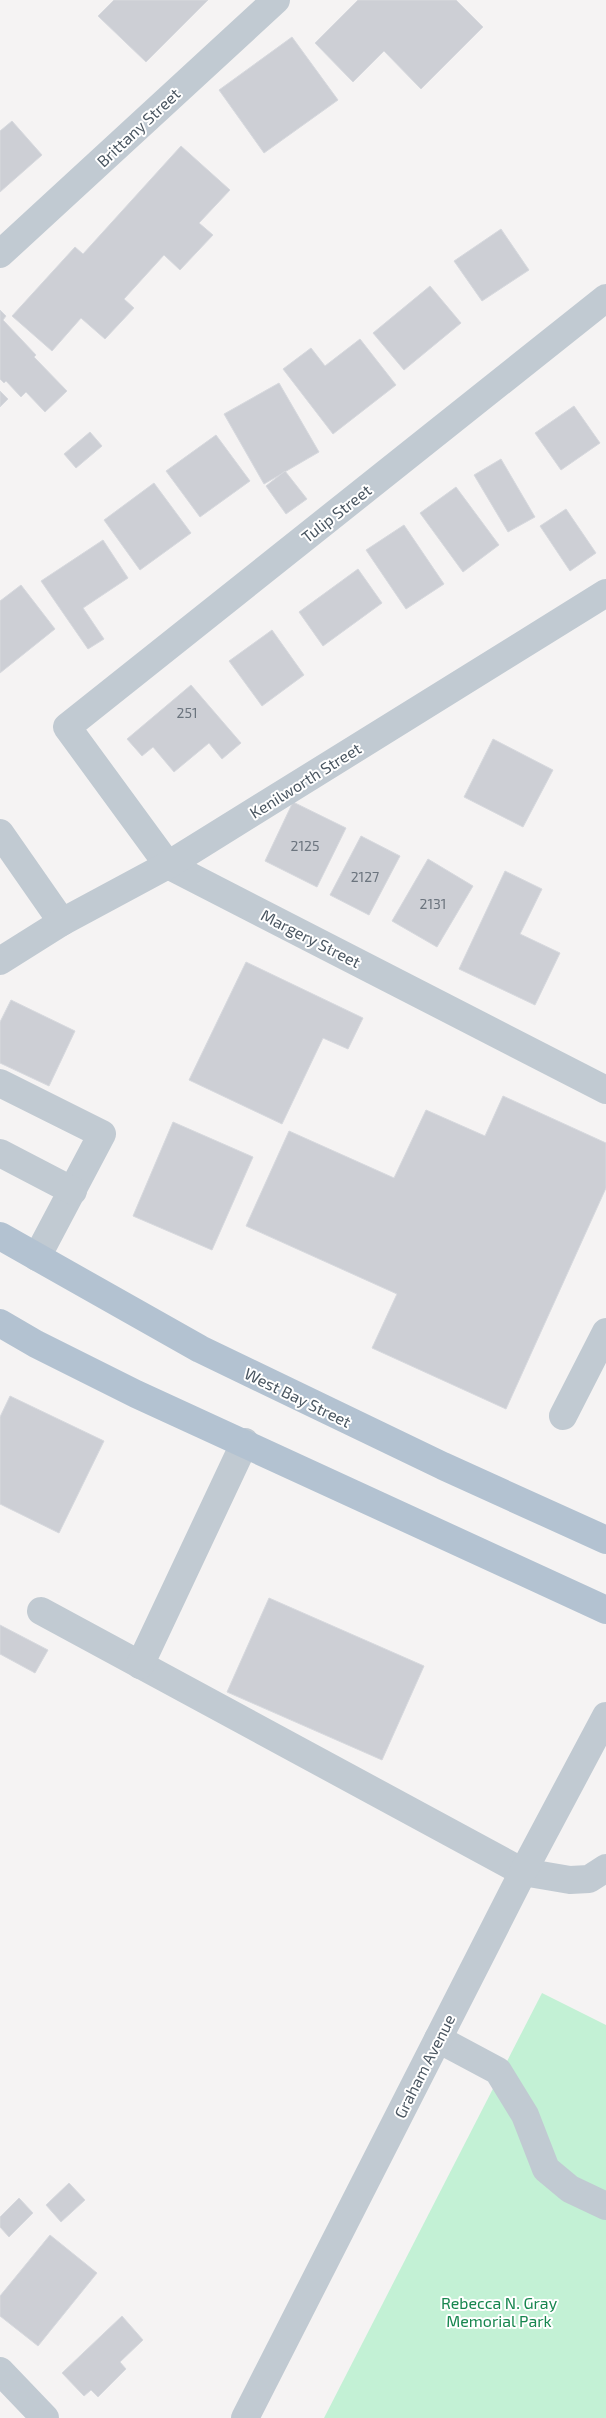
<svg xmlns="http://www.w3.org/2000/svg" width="606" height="2418" viewBox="0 0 606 2418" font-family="'Exo 2',sans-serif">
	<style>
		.green { fill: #c3f1d5 }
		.building { fill: #cdcfd5; stroke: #d7d9de }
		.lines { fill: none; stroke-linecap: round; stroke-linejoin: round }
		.minor { stroke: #c1cad2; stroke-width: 28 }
		.major { stroke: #b3c2d1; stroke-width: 28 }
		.labels { text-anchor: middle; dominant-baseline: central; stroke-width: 4; stroke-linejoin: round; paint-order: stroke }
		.number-label { font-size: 14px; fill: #6b747e }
		.street-label { font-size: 16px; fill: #4a5661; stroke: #fff }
		.park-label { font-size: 16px; fill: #17864f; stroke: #fff }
	</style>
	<rect width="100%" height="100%" fill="#f5f3f3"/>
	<!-- green -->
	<polygon class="green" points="542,1993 606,2025 606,2418 324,2418"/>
	<!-- building -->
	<g class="building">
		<polygon points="114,0 208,0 146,62 98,16"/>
		<polygon points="358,0 456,0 483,27 421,89 384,51 353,82 315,43"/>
		<polygon points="292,37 338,100 264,153 219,90"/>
		<polygon points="12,121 42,155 0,192 0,131"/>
		<polygon points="181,146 230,190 199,223 213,235 180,270 164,255 124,299 134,308 105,339 81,318 52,351 12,316 75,247 83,254"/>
		<polygon points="501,229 529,270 482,301 454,261"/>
		<polygon points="430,286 461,323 404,370 373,333"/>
		<polygon points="0,310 6,316 3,320 36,355 34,357 67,391 45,412 26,392 21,397 6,381 4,383 0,379"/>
		<polygon points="360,339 396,385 333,434 283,369 311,348 325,366"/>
		<polygon points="279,383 319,452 264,484 224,414"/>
		<polygon points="0,391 8,399 0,407"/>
		<polygon points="574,406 600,443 561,470 535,433"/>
		<polygon points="90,432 102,446 76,468 64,454"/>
		<polygon points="216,435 250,481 200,517 166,471"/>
		<polygon points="501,459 535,517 508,532 474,475"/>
		<polygon points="285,471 307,499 286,514 266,486"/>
		<polygon points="154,483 191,533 140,570 104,520"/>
		<polygon points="456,487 499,545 463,572 420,513"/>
		<polygon points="566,509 596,553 570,571 540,526"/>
		<polygon points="404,525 444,584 406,609 366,550"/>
		<polygon points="103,540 128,578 83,608 104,639 88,649 41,581"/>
		<polygon points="358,569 382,603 323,646 299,612"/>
		<polygon points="21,585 55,629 0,673 0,601"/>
		<polygon points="272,630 304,675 262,706 229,661"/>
		<polygon points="191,685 241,743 222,759 209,743 174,772 153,747 142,756 127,739"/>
		<polygon points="493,739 553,770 523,827 464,797"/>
		<polygon points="293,802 346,828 317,887 265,861"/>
		<polygon points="361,836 400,856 369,915 330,895"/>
		<polygon points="428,859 473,886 437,947 392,921"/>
		<polygon points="505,871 542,889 520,934 560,953 535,1005 459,969"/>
		<polygon points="246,962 363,1018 348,1049 323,1038 282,1124 189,1080"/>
		<polygon points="11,1000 75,1031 49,1086 0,1063 0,1022"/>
		<polygon points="503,1096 606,1143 606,1188 506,1409 372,1348 397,1294 246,1226 289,1131 394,1178 426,1110 485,1136"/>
		<polygon points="173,1122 253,1157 212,1250 133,1216"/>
		<polygon points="10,1396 104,1441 59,1533 0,1504 0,1417"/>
		<polygon points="269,1598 424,1666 382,1760 227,1692"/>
		<polygon points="0,1625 48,1650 35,1673 0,1654"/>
		<polygon points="69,2183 85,2200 61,2222 46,2205"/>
		<polygon points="19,2198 33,2213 9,2237 0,2227 0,2217"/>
		<polygon points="50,2235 97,2273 38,2346 0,2316 0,2296"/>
		<polygon points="122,2316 143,2340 120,2362 126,2369 98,2397 91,2390 84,2396 62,2373"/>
	</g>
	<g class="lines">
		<!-- minor -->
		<g class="minor">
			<polyline points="0,254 276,0"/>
			<polyline points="606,298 67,727 168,865 606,1090"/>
			<polyline points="0,833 62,922"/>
			<polyline points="0,961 62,922 168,865 606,593"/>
			<polyline points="0,1083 102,1134 37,1257"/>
			<polyline points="0,1153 73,1191"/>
			<polyline points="563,1416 606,1332"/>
			<polyline points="41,1611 523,1872 570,1880 589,1879 606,1868"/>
			<polyline points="140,1665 245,1442"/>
			<polyline points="438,2039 498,2071 525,2115 546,2169 570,2189 606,2206"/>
			<polyline points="0,2371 45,2418"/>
			<polyline points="245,2418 523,1872 606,1716"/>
		</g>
		<!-- major -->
		<g class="major">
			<polyline points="0,1236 200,1349 443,1466 606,1540"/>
			<polyline points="0,1323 36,1344 136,1394 606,1610"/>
		</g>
	</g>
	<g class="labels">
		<!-- number labels -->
		<g class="number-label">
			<text x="187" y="712">251</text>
			<text x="305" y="845">2125</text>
			<text x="365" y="876">2127</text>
			<text x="433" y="903">2131</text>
		</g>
		<!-- street labels -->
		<g class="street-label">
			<text transform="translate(138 127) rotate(-43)">Brittany Street</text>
			<text transform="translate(336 513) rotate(-38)">Tulip Street</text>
			<text transform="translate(305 780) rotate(-32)">Kenilworth Street</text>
			<text transform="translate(311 938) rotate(27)">Margery Street</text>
			<text transform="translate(298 1397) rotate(26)">West Bay Street</text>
			<text transform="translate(424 2066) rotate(-63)">Graham Avenue</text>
		</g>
		<!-- park labels -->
		<g class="park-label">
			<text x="499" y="2302">Rebecca N. Gray<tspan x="499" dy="18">Memorial Park</tspan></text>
		</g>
	</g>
</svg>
